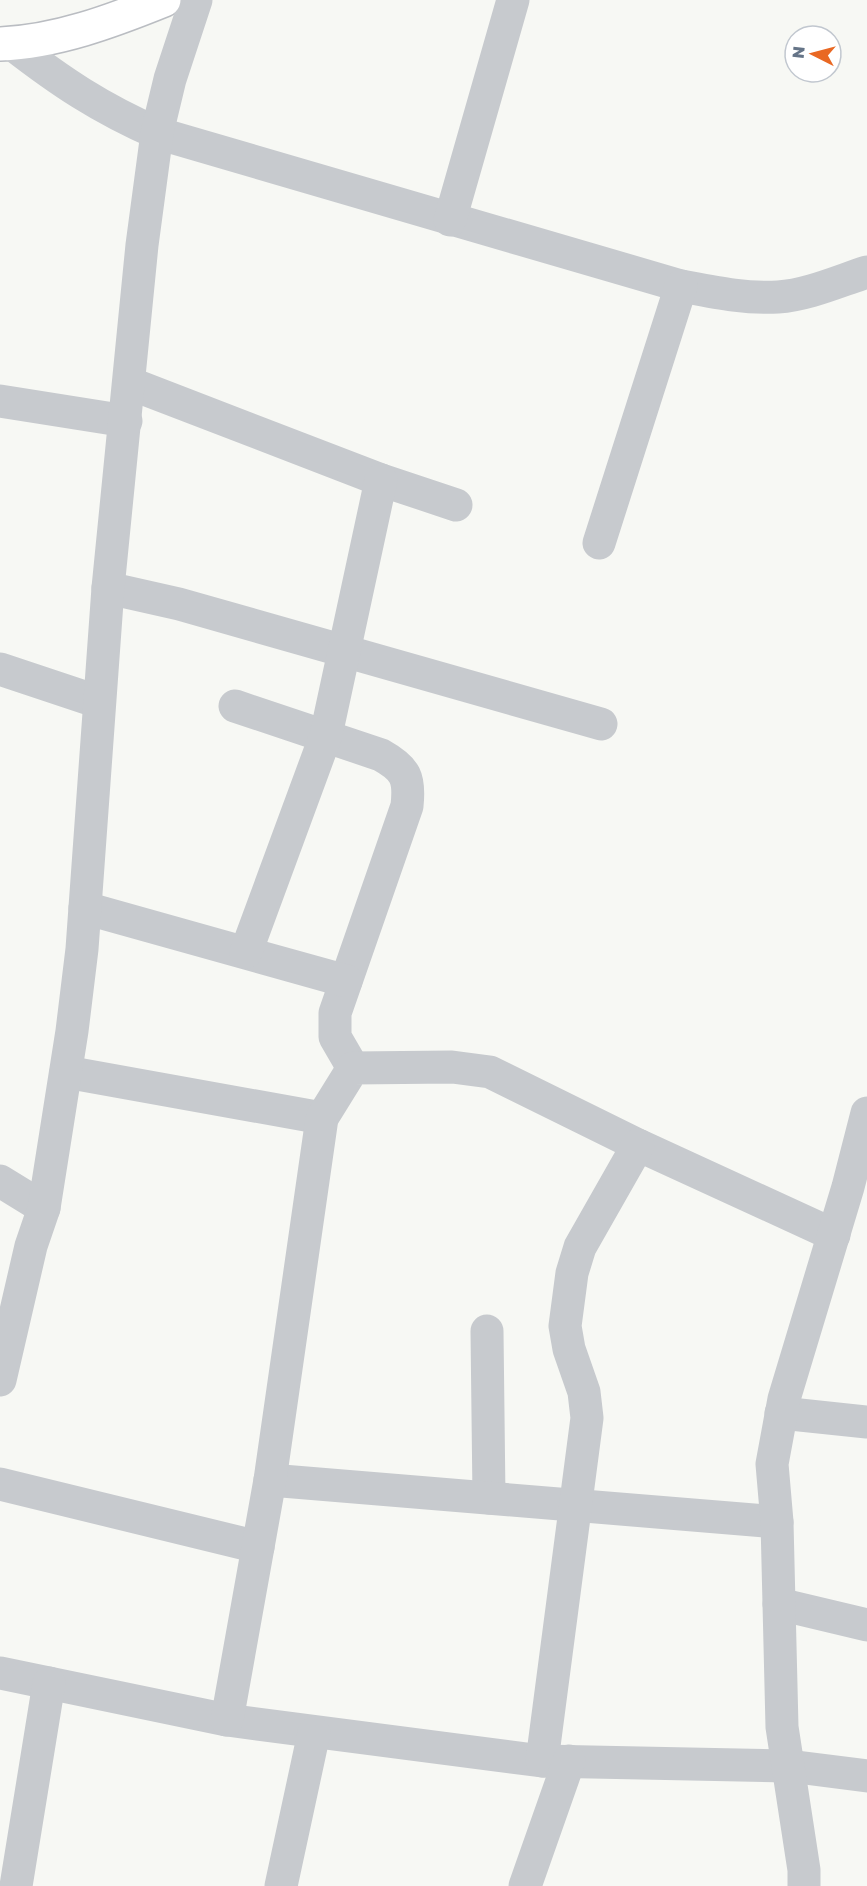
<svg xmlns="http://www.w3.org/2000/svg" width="867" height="1886" viewBox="0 0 867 1886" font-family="'Golos Text',sans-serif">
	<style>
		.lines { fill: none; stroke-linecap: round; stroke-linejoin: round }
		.major-casing { stroke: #babdc2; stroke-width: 36 }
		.minor { stroke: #c7cace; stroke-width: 33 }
		.major { stroke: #fff; stroke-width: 33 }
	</style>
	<rect width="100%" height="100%" fill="#f7f8f4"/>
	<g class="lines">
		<!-- major casing -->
		<g class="major-casing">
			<path id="major" d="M0 44C56 42 112 21 164 0"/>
		</g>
		<!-- minor -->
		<g class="minor">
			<path d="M12 44C61 82 100 108 157 133L681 286C713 292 745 299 778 297 808 295 839 281 867 272"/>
			<polyline points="450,220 513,0"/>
			<polyline points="129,383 381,480 456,505"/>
			<polyline points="0,401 126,421"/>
			<polyline points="599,543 681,286"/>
			<polyline points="108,588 179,604 601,724"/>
			<polyline points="0,669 99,702"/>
			<path d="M235 706 381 755C406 769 410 778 407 806L335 1013V1037L353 1068"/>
			<polyline points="85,908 346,981"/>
			<polyline points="246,952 326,735 381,480"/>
			<polyline points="66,1072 322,1118"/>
			<polyline points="0,1181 44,1208"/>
			<polyline points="487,1331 489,1498"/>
			<polyline points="0,1380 31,1246 44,1208 72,1031 82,949 108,588 142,245 157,133 170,79 196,0"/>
			<polyline points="781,1413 867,1422"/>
			<polyline points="270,1480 777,1522"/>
			<polyline points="0,1484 258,1547"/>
			<polyline points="779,1604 867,1625"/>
			<polyline points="0,1673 227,1720 542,1761 789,1766 867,1776"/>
			<polyline points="227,1720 270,1480 322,1118 353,1068 452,1067 490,1072 638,1145 834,1235"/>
			<polyline points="542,1761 587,1418 584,1392 569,1349 565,1326 572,1273 580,1247 638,1145"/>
			<polyline points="16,1886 49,1683"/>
			<polyline points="281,1886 314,1733"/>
			<polyline points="525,1886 569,1761"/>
			<polyline points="804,1886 804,1870 782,1727 777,1522 772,1464 784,1399 848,1187 867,1113"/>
		</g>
		<!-- major -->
		<use href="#major" class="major"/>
	</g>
	<!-- north arrow -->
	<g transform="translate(813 54) rotate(276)"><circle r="28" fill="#ffffff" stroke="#c1c7cf" stroke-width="1.5"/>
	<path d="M0-4.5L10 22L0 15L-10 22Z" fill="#e96823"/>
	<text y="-9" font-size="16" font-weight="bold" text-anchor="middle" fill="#657487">N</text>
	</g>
</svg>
